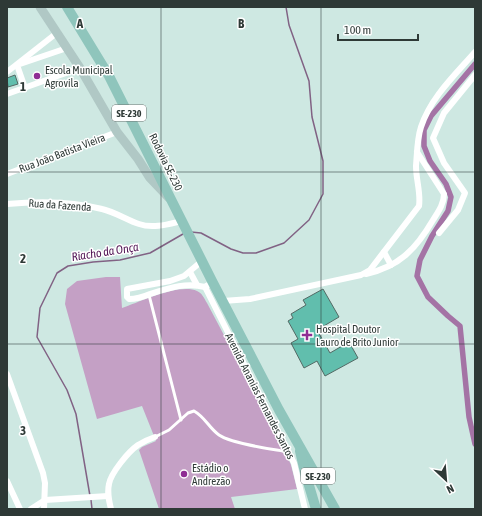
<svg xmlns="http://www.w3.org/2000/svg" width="482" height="516" viewBox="0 0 482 516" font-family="'Asap Condensed',sans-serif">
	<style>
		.green { fill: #c4a0c5 }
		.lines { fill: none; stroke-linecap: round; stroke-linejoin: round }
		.stream { stroke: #816284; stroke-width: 1.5 }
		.canal { stroke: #a473a5; stroke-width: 5.5 }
		.building { fill: #61bead; stroke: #536a65 }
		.lane { stroke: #fff; stroke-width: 3 }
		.street { stroke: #fff; stroke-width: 6 }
		.secondary { stroke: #b0c8c5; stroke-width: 9 }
		.primary { stroke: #8fc5bc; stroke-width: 10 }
		.grid { fill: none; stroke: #2e3936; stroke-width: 1; stroke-opacity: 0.55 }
		.poi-dot { fill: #8f2d94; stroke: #fff; stroke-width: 1.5 }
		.labels { text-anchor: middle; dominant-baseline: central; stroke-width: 3; stroke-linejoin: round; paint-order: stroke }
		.shield { fill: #fff; stroke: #6d7472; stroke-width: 1 }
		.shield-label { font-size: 10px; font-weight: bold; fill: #2e3936 }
		.poi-label { font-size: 11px; fill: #2e3936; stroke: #fff; text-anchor: start }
		.street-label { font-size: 11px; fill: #2e3936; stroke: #fff }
		.water-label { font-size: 12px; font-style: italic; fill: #511454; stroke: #fff }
		.grid-label { font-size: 13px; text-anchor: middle; font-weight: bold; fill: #2e3936; stroke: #fff; stroke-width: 3; stroke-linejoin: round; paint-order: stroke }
	</style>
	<rect width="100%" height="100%" fill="#cee8e2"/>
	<!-- green -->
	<path class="green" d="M106 277H120L122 308C140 302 179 283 197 291 202 293 204 298 207 303L283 447 291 465 297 489 231 497 235 509H159L139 450 142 447 156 441 142 406 97 419 65 304 67 289 77 281Z"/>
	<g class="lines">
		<!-- stream -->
		<g class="stream">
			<polyline points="191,232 201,233 231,249 243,253 256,253 284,243 309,220 323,194 323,161 312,117 309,81 289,25 286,7"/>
			<polyline points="90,496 76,414 67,390 37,337 40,308 57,273 68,266 93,262 120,260 150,253 183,234"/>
			<polyline points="91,500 92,509"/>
		</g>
		<!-- canal -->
		<polyline class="canal" points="475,64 431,116 424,130 424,146 430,161 446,184 451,197 448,211 432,236 420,260 417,276 428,297 448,316 460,326 469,417 475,444"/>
	</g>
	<!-- building -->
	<g class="building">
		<polygon points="15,75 18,84 8,87 7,78"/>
		<polygon points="323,289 339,317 317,330 330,353 349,342 358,358 325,376 317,361 304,368 291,343 298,339 288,321 293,318 291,314 306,305 303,300"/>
	</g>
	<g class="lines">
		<!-- lane -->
		<g class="lane">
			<polyline points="149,295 181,420"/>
			<path d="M155 437 169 430 188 413 194 411C205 417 209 428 219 435 232 444 272 449 288 452"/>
		</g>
		<!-- street -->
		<g class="street">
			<polyline points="7,72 58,32"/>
			<polyline points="25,88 17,65 67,48"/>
			<polyline points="7,94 80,68"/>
			<polyline points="7,174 117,132"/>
			<path d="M7 204C38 201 71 201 102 209 115 212 127 220 139 224 153 229 169 224 182 221"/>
			<polyline points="439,233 458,210 465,193 444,163 433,138 444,113 475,75"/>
			<polyline points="384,252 391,265"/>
			<path d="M202 261 184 276 170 281 127 289V297L129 299C136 299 143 297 150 294 169 288 186 282 205 287L208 285"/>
			<polyline points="190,272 197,285"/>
			<path d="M366 274C400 266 416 249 433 220 438 212 444 204 444 194L417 152"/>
			<polyline points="205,287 294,463 305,509"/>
			<path d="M223 301 250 299 361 275 370 270 419 206C421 193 416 180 416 166 417 154 417 139 421 127 431 97 455 75 475 52"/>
			<polyline points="7,374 43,473 45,483 44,509"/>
			<polyline points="7,481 20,509"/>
			<polyline points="31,509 45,500 108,496"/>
			<path d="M111 509C109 501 107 493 109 484 111 473 128 452 138 445 143 442 149 439 155 437"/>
		</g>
		<!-- secondary -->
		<polyline class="secondary" points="40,7 80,68 117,132 138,159 150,178 169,198"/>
		<!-- primary -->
		<g class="primary">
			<polyline points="67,7 109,76 212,281 279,410 335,509"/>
			<polyline points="300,451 305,472 316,509"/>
		</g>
	</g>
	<!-- grid -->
	<path class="grid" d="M161 7V509M321 7V509M7 172H475M7 344H475"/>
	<!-- markers -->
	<g class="poi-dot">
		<circle cx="37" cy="76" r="4"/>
		<path d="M305 329h4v4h4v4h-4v4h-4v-4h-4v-4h4z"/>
		<circle cx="184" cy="474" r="4"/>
	</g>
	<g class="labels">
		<!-- shield labels -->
		<g class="shield">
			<rect x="112" y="105" width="34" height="16" rx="3"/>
			<rect x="301" y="468" width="34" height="16" rx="3"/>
		</g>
		<g class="shield-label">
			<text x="129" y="113">SE-230</text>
			<text x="318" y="476">SE-230</text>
		</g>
		<!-- poi labels -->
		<g class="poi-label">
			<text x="45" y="70">Escola Municipal<tspan x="45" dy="13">Agrovila</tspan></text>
			<text x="316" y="329">Hospital Doutor<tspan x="316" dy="13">Lauro de Brito Junior</tspan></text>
			<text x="192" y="468">Estádio o<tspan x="192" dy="13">Andrezão</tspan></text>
		</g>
		<!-- street labels -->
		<g class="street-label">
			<text transform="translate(62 153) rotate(-21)">Rua João Batista Vieira</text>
			<text transform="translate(166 162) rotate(64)">Rodovia SE-230</text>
			<text transform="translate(60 205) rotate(4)">Rua da Fazenda</text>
			<text transform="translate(260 396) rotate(63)">Avenida Ananias Fernandes Santos</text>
		</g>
		<!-- water labels -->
		<g class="water-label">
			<text transform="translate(105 252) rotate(-9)">Riacho da Onça</text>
		</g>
	</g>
	<g class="grid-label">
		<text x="80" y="28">A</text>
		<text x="241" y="28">B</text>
		<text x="23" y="91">1</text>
		<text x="23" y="263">2</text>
		<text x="23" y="435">3</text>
	</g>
	<!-- border -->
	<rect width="482" height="516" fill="none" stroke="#2e3936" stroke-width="16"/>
	<!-- north arrow -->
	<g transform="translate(446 480) rotate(154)" stroke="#ffffff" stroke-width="3" paint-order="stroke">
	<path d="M0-3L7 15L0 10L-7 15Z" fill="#2e3936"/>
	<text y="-6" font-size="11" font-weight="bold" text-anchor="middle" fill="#2e3936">N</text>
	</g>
	<!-- scale -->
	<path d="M338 34v6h80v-6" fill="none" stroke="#2e3936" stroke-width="2"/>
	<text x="344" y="34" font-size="12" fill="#2e3936" stroke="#ffffff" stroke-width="3" paint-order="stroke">100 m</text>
</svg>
